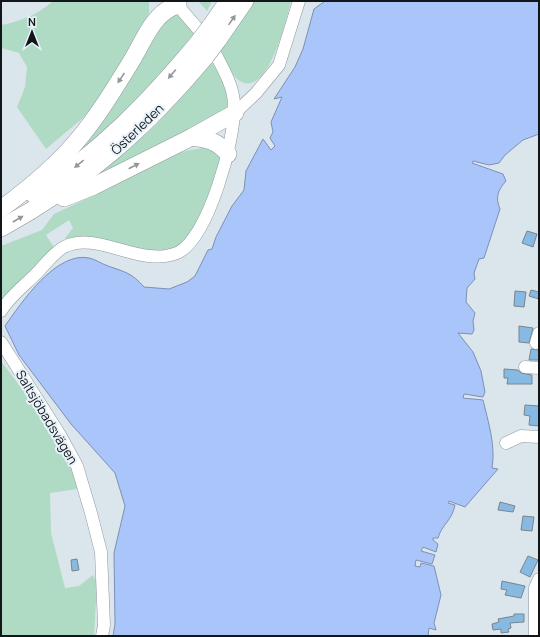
<svg xmlns="http://www.w3.org/2000/svg" width="540" height="637" viewBox="0 0 540 637" font-family="Manrope,sans-serif">
	<style>
		.green { fill: #afdbc4 }
		.water { fill: #a9c5f9; stroke: #7c90b6 }
		.building { fill: #87bae2; stroke: #7b848b }
		.lines { fill: none; stroke-linecap: round; stroke-linejoin: round }
		.minor-casing { stroke: #8e979e; stroke-width: 13 }
		.highway-casing { stroke: #8e979e; stroke-width: 18 }
		.minor { stroke: #fff; stroke-width: 12 }
		.highway { stroke: #fff; stroke-width: 17 }
		.highway-bridge-casing { stroke: #8e979e; stroke-width: 18; stroke-linecap: butt }
		.highway-bridge { stroke: #fff; stroke-width: 17 }
		.oneway { fill: #959698 }
		.labels { text-anchor: middle; dominant-baseline: central; stroke-width: 4; stroke-linejoin: round; paint-order: stroke }
		.street-label { font-size: 13px; fill: #131619; stroke: #e8f2fa }
	</style>
	<rect width="100%" height="100%" fill="#dbe5ec"/>
	<!-- green -->
	<g class="green">
		<path d="M53 1H149V13L142 28 90 112 46 149 17 107 25 87 27 67 19 53 1 48V25C22 21 37 15 53 1Z"/>
		<polygon points="198,1 212,1 207,11"/>
		<path d="M255 1H291C287 17 267 104 237 79 231 74 224 56 220 49Z"/>
		<polygon points="177,13 194,33 164,72 105,133 65,164 161,21"/>
		<path d="M211 61C219 74 233 98 225 112L93 180 156 125Z"/>
		<path d="M207 147 218 150C219 153 222 158 222 162 221 172 213 186 209 196 202 213 193 238 176 247 156 257 91 244 67 241L65 238 73 228 69 220 46 235 55 249 1 302V246L42 230 54 214 110 188 156 161 186 151Z"/>
		<path d="M1 361C18 384 80 463 77 489L50 493 51 533 65 588 79 586 93 575 97 583 94 636H1Z"/>
	</g>
	<!-- water -->
	<path class="water" d="M325 1H539V134L523 140 505 155 499 163 489 165 473 161 472 163 503 174 506 181C498 190 495 197 500 209L484 258 479 259 474 273 475 279 467 288 466 302 475 313 473 321 474 330 472 334 458 333 473 352 481 371 485 392 483 397 464 394 463 398 483 400C488 421 496 446 492 468L498 469 465 507 449 501 448 503 455 505C452 521 442 524 438 538H433V540L438 544 436 552 423 547 421 551 435 555 432 564 416 560 415 566 420 567 421 563 434 566 441 595 434 623 436 630 429 628 428 636H113L115 624 114 553 125 506 115 473 71 424 19 355 5 326C21 303 56 251 89 258 95 259 102 264 108 266 125 272 132 273 144 287L169 289 187 282 195 276 208 250 212 249 216 237 232 206 244 190 246 171 263 139 271 150 275 146 270 138 273 132 271 122 282 97 274 99 295 67 303 49 314 9Z"/>
	<!-- building -->
	<g class="building">
		<polygon points="527,231 537,234 533,247 522,243"/>
		<polygon points="531,290 539,292 539,299 529,296"/>
		<polygon points="515,291 526,292 524,307 514,306"/>
		<polygon points="519,326 533,328 529,343 519,342"/>
		<polygon points="531,349 539,350 539,360 529,360"/>
		<polygon points="504,369 518,370 521,373 532,375 532,384 507,384 508,378 504,378"/>
		<polygon points="525,405 539,406 539,426 529,425 530,416 524,415"/>
		<polygon points="500,502 515,506 513,512 498,510"/>
		<polygon points="523,516 534,517 532,531 521,530"/>
		<polygon points="528,556 538,560 530,577 520,572"/>
		<polygon points="77,559 79,570 72,571 71,560"/>
		<polygon points="502,581 525,586 521,598 505,595 507,590 501,589"/>
		<polygon points="514,614 524,614 524,622 510,623 511,628 508,629 509,632 501,633 501,629 493,630 492,624 499,622 498,619 514,616"/>
	</g>
	<g class="lines">
		<!-- minor casing -->
		<g class="minor-casing">
			<g id="minor">
				<polyline points="174,1 198,29"/>
				<polyline points="235,113 256,93 279,65 299,1"/>
				<path d="M1 311C9 297 25 285 36 274 44 266 54 252 64 247 98 230 140 268 177 253 208 240 236 138 234 105 234 88 224 70 216 55"/>
				<polyline points="1,342 60,435 77,466 91,513 101,552 104,625 102,636"/>
				<polyline points="536,343 539,333"/>
				<polyline points="525,367 539,368"/>
				<polyline points="506,443 521,436 539,437"/>
				<polyline points="535,636 535,588 539,579"/>
			</g>
		</g>
		<!-- highway casing -->
		<g class="highway-casing">
			<g id="highway">
				<polyline points="210,27 228,1"/>
				<polyline points="218,40 245,1"/>
				<path d="M192 137C207 139 218 141 228 154"/>
				<path d="M34 195C99 153 148 103 197 44"/>
				<polyline points="64,198 94,186 192,137 235,113"/>
				<path d="M1 209C28 189 54 168 76 142 96 119 113 91 129 65 143 44 152 12 178 5"/>
				<path d="M1 228C84 183 146 128 206 56"/>
			</g>
		</g>
		<!-- minor -->
		<use href="#minor" class="minor"/>
		<!-- highway -->
		<use href="#highway" class="highway"/>
		<!-- highway-bridge casing -->
		<g class="highway-bridge-casing">
			<g id="highway-bridge">
				<polyline points="197,44 210,27"/>
				<polyline points="206,56 218,40"/>
			</g>
		</g>
		<!-- highway-bridge -->
		<use href="#highway-bridge" class="highway-bridge"/>
	</g>
	<!-- one-way arrows -->
	<defs><path id="oneway-solid" d="M-6-.8H1V-3.2L6.5 0L1 3.2V.8H-6Z"/></defs>
	<g class="oneway">
		<use href="#oneway-solid" transform="translate(232 20) rotate(-55)"/>
		<use href="#oneway-solid" transform="translate(172 74) rotate(130)"/>
		<use href="#oneway-solid" transform="translate(121 78) rotate(124)"/>
		<use href="#oneway-solid" transform="translate(79 164) rotate(141)"/>
		<use href="#oneway-solid" transform="translate(134 166) rotate(-27)"/>
		<use href="#oneway-solid" transform="translate(18 219) rotate(-30)"/>
	</g>
	<g class="labels">
		<!-- street labels -->
		<g class="street-label">
			<text transform="translate(137 129) rotate(-44)">Österleden</text>
			<text transform="translate(47 417) rotate(59)">Saltsjöbadsvägen</text>
		</g>
	</g>
	<!-- border -->
	<rect width="540" height="637" fill="none" stroke="#131619" stroke-width="4"/>
	<!-- north arrow -->
	<g transform="translate(32 32)" stroke="#e8f2fa" stroke-width="3" paint-order="stroke">
	<path d="M0-3L7 15L0 10L-7 15Z" fill="#131619"/>
	<text y="-6" font-size="11" font-weight="bold" text-anchor="middle" fill="#131619">N</text>
	</g>
</svg>
